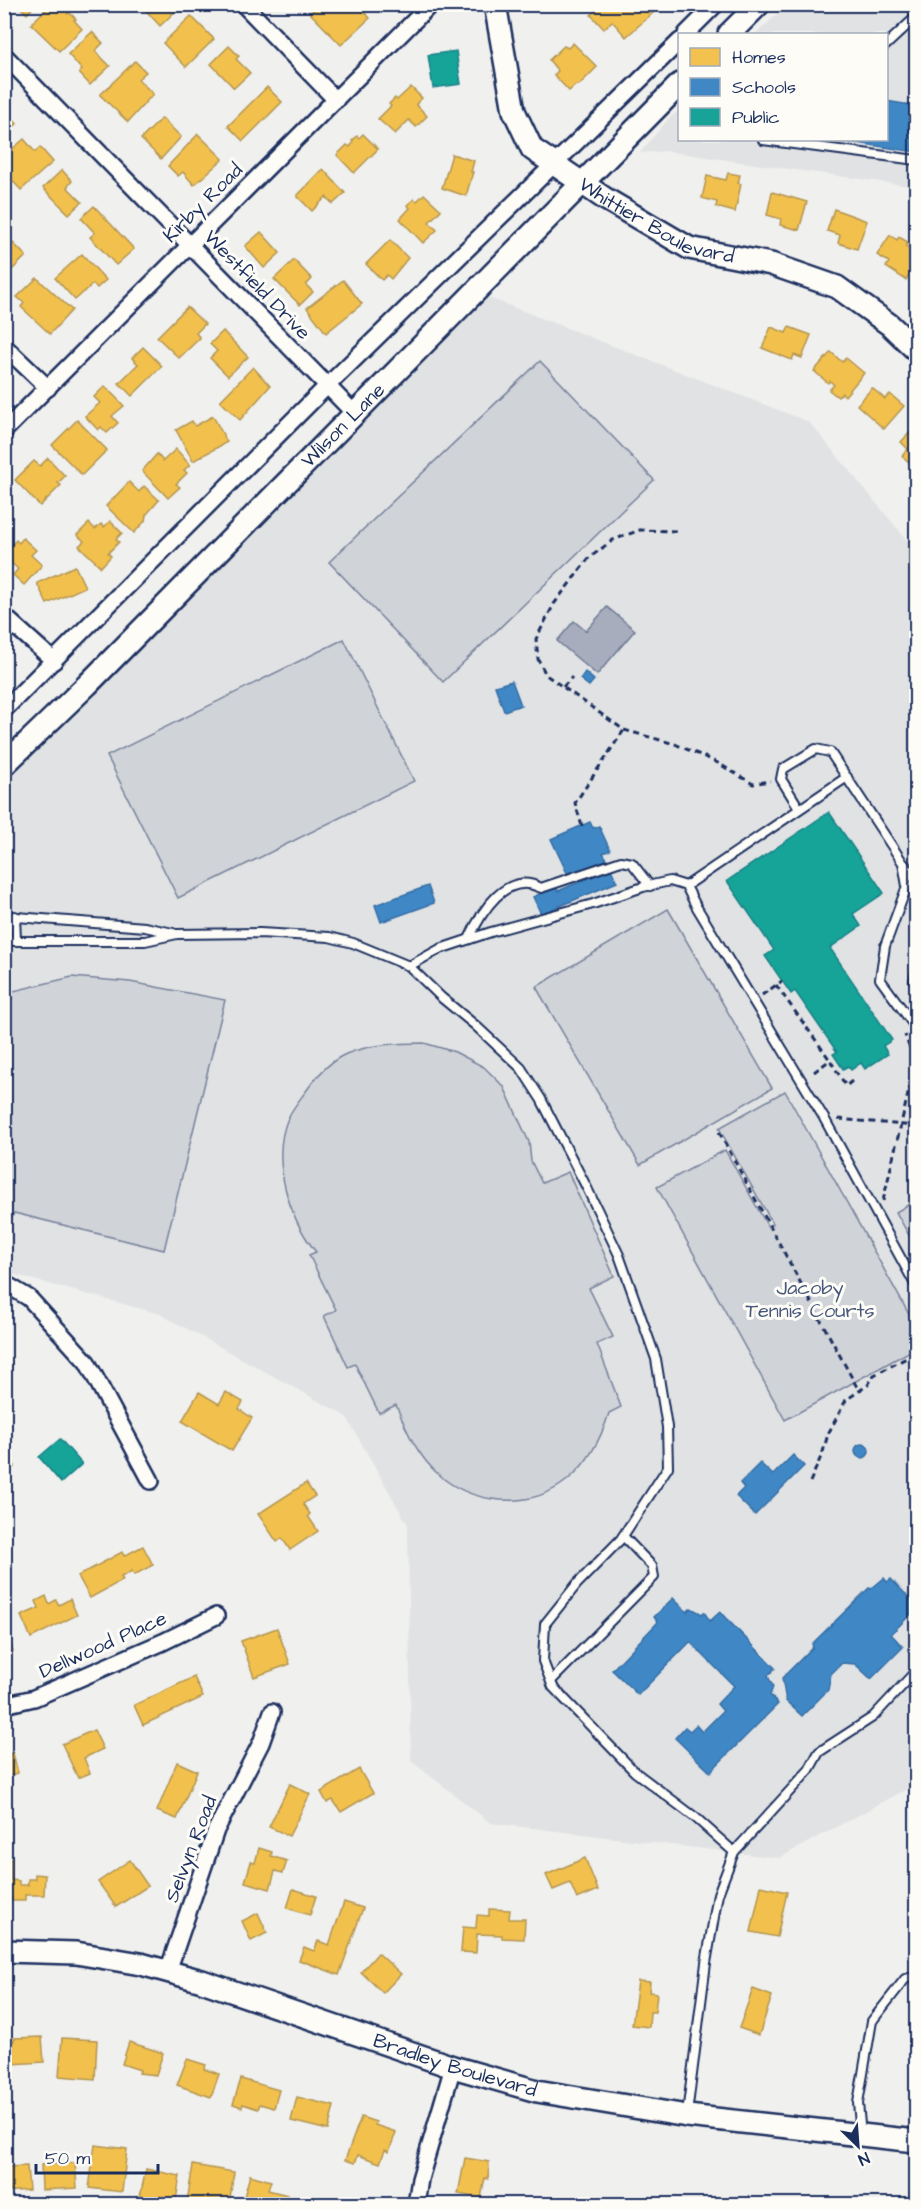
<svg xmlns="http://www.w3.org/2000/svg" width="921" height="2209" viewBox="0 0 921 2209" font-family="'Architects Daughter',sans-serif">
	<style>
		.built { fill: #e0e2e3 }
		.green { fill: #d0d3d8; stroke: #76819b; stroke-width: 1.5 }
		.water { fill: #a7adbd; stroke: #6f7b97; stroke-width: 1.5 }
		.homes { fill: #f2c14e; stroke: #b29553; stroke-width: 1.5 }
		.schools { fill: #3f88c5; stroke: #346da6; stroke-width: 1.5 }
		.public { fill: #17a398; stroke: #188087; stroke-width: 1.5 }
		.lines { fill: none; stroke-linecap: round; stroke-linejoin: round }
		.lane-casing { stroke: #1b2f5e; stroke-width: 12 }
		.street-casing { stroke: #1b2f5e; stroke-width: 20 }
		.secondary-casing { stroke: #1b2f5e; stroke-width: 26 }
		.path { stroke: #1b2f5e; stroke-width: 3; stroke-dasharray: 6 4.5; stroke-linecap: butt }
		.lane { stroke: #fdfcf7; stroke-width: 8 }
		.street { stroke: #fdfcf7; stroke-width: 15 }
		.secondary { stroke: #fdfcf7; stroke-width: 21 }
		.labels { text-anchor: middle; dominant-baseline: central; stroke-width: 6; stroke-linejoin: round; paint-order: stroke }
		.street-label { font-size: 20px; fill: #1b2f5e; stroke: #fdfcf7 }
		.park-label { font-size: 20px; fill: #48587c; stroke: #fdfcf7 }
	</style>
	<rect width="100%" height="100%" fill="#f0f0ee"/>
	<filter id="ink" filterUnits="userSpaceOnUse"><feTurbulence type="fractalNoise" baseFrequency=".0167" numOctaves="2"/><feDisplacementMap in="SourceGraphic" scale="12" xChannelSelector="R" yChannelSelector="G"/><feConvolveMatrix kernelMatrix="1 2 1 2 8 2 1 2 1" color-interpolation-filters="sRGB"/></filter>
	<g filter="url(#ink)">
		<!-- built -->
		<g class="built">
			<polygon points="787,5 916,5 916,187 665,151 640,153 670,117 679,111 680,140 886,140 886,34 756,34"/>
			<polygon points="474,292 809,422 916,551 916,1784 779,1858 491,1823 411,1761 408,1525 346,1416 160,1314 5,1272 5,765"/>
		</g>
		<!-- green -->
		<g class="green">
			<polygon points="540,361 654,480 443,682 329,562"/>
			<polygon points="344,639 414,781 178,898 107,756"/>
			<polygon points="668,909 772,1088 640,1165 536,987"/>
			<polygon points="72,977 130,982 225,1000 164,1250 14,1213 11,1220 5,1217 5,993"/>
			<path d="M424 1043 455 1052 484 1067 504 1087 529 1142 531 1161 542 1183 568 1172 614 1276 589 1288 613 1337 597 1344 621 1407 609 1413C592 1468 554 1508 492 1499 473 1496 454 1488 439 1475 417 1455 407 1432 396 1405L379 1413 355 1364 348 1367 324 1316 336 1310 309 1255 316 1252C289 1218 270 1160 288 1118 293 1107 302 1097 309 1087 318 1074 332 1060 346 1054 371 1044 398 1043 424 1043Z"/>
			<polygon points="785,1091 916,1327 916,1348 785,1420 657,1187 725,1150 768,1227 773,1224 719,1128"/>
			<polygon points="916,1200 916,1248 896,1212"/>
		</g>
		<!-- water -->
		<polygon class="water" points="607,607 635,630 597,675 557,641 574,621 586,631"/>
		<!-- homes -->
		<g class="homes">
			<polygon points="12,4 36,4 27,14 19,6 16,9"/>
			<polygon points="51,4 61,4 68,14 69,12 76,19 74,20 82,29 59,51 31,24"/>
			<polygon points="140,4 183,4 160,26"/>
			<polygon points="320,4 357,4 370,18 341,45 310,13"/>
			<polygon points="603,4 614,4 617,7 619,4 647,4 654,12 626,37 612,21 604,29 591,15"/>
			<polygon points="191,16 214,39 186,67 163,43"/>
			<polygon points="92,32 103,43 95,51 110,66 90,85 79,73 82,70 68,54"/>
			<polygon points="573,43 597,67 579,85 576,85 569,91 554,75 558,71 549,60 564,46 568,48"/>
			<polygon points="229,46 239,56 236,59 250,73 234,88 211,64"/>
			<polygon points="135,61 146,72 138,79 153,94 128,122 100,95"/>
			<polygon points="267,87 282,102 243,141 228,126"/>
			<polygon points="411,87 422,98 416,104 427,116 416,127 409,120 395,134 378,119 391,106 389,104 395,98 397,100"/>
			<polygon points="7,112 17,124 4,135 4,114"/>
			<polygon points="162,118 181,137 161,159 141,139"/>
			<polygon points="198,134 223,159 194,185 183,172 178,176 168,166"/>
			<polygon points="363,134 378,149 354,173 337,155 347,145 350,147 353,143 352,141 357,136 359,138"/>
			<polygon points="24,139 35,152 40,147 53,162 21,190 4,172 4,156"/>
			<polygon points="452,154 474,161 471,172 473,172 466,196 442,188"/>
			<polygon points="323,169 345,193 333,204 326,197 312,211 297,196"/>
			<polygon points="62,170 72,181 67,187 82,202 69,214 43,188"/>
			<polygon points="728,173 740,175 738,183 741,184 735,212 716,207 717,202 702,198 707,176 726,180"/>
			<polygon points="772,192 807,202 799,230 780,225 781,219 767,215"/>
			<polygon points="424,194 441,210 429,222 437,230 423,243 400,219 410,208 407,205 414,199 417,201"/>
			<polygon points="94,206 134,249 116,265 90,237 95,233 81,218"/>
			<polygon points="834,209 867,221 857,249 838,243 840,235 827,231"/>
			<polygon points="261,232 280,253 264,268 245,246"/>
			<polygon points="4,234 26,256 4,278"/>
			<polygon points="890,235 897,240 899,237 908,242 906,246 916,253 916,264 906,280 886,267 889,262 877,255"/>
			<polygon points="390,240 408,258 391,279 387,275 382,280 366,264"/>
			<polygon points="82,254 106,280 97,288 93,284 75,300 55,278"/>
			<polygon points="294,260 312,279 306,285 313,292 300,305 274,279"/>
			<polygon points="37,278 72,310 50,334 21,307 24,303 17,297"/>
			<polygon points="343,280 362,304 326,333 307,308"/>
			<polygon points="187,307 205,324 196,333 200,338 179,358 157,337"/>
			<polygon points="771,327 786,333 789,327 811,335 802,358 794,355 792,360 762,348"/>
			<polygon points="223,331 248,357 228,376 210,358 217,351 210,344"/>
			<polygon points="143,347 162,366 132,396 119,383 138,364 132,358"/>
			<polygon points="831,352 842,362 846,358 864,373 845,396 842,393 838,397 829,390 834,385 830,381 828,383 814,371"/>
			<polygon points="253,367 270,386 240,420 220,401"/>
			<polygon points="105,386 124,406 112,416 118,423 107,433 101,427 98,430 85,416 100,403 94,397"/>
			<polygon points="872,388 885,399 890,394 904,406 884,429 857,405"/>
			<polygon points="213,416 227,442 193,461 176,430 192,421 195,426"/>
			<polygon points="77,420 107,450 82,475 52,445"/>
			<polygon points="916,426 916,459 915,458 910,463 902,456 908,449 901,442"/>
			<polygon points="176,449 190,465 184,470 187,473 176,484 180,487 168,498 142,471 157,454 163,461"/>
			<polygon points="48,458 65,476 58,483 61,485 40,506 15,480 34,461 40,466"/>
			<polygon points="129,482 139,492 144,486 159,500 146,515 145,521 134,533 106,506"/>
			<polygon points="110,521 122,533 116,539 119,542 108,553 111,556 101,567 79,546 84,541 77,535 89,523 95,529 101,524 104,527"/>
			<polygon points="23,538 36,550 31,555 42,565 24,585 13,575 18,569 4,557 4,553 16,540 19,543"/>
			<polygon points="75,566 85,587 47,604 37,583"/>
			<polygon points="199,1392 219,1404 226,1392 243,1402 239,1409 252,1418 232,1451 182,1421"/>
			<polygon points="4,1458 15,1466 4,1479"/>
			<polygon points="306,1483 315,1496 303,1504 310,1514 308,1516 318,1531 290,1550 282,1538 277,1542 258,1514"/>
			<polygon points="143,1546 153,1565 134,1575 132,1571 121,1577 123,1580 90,1598 78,1576 122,1552 124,1556"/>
			<polygon points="46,1596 49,1604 56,1600 59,1605 70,1599 77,1615 31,1638 21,1616 39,1608 36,1601"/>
			<polygon points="4,1623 13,1651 4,1653"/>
			<polygon points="277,1628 290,1664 254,1677 241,1641"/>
			<polygon points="194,1677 203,1697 143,1725 134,1705"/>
			<polygon points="94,1730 103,1749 84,1758 90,1773 78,1778 62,1744"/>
			<polygon points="13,1753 18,1773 4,1777 4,1755"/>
			<polygon points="177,1762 197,1771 177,1819 157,1811"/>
			<polygon points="359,1769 373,1793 341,1812 333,1800 327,1803 321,1792"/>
			<polygon points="290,1784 310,1794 289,1836 269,1827"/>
			<polygon points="259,1848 272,1852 271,1856 287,1861 283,1873 275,1871 270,1889 245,1882 251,1862 255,1863"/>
			<polygon points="585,1858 598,1890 577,1899 570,1883 553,1890 546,1875"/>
			<polygon points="4,1859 11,1859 11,1880 19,1881 19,1885 28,1885 28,1879 35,1879 35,1874 45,1875 44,1895 25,1895 25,1901 11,1901 12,1899 4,1899"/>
			<polygon points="130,1860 148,1886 116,1907 98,1882"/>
			<polygon points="761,1886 787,1892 777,1937 751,1932"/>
			<polygon points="293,1889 316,1896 310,1915 287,1908"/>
			<polygon points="344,1902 363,1908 339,1975 299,1960 304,1947 314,1951 318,1941 329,1945"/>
			<polygon points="489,1909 510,1910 509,1919 525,1919 524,1939 502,1938 502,1935 477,1934 476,1953 461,1952 463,1927 476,1928 477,1915 489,1916"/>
			<polygon points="258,1913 267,1933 251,1941 242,1921"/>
			<polygon points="378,1953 401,1974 383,1993 361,1972"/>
			<polygon points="638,1981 650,1982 649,1992 657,1993 655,2012 650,2012 649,2027 632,2025"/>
			<polygon points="753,1989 772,1996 759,2035 739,2028"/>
			<polygon points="42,2037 44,2062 11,2064 11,2067 4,2067 4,2041 14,2041 14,2038"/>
			<polygon points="62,2038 97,2040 95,2079 59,2076"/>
			<polygon points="129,2042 163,2053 156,2075 139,2073 140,2070 122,2064"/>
			<polygon points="187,2059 206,2065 204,2069 219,2074 211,2097 177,2085"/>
			<polygon points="241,2079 279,2090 274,2108 260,2104 258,2109 243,2104 242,2107 233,2104"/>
			<polygon points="297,2097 334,2106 328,2130 291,2121"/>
			<polygon points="361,2117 376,2122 375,2125 396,2132 389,2152 385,2150 380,2163 358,2155 355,2163 345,2160"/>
			<polygon points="95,2145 127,2149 122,2192 89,2188"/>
			<polygon points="465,2158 489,2162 488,2179 485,2178 481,2198 458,2194"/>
			<polygon points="4,2162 7,2162 7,2167 27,2166 29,2190 4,2192"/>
			<polygon points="75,2163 77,2188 42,2190 41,2165"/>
			<polygon points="193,2165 234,2172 229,2204 187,2202"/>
			<polygon points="146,2169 180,2176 176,2200 157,2197 157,2200 140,2197"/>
			<polygon points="250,2175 271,2181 268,2190 288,2195 285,2204 242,2204"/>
		</g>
		<!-- schools -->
		<g class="schools">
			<polygon points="886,101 916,106 916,152 838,140 886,140"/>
			<polygon points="585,672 594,680 589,686 580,679"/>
			<polygon points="512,681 521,705 504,711 495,686"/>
			<polygon points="590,822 593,828 599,826 610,850 603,853 607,859 569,877 551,839"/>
			<polygon points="611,869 617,882 541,914 533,897 556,887 558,891"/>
			<polygon points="428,886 434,903 381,922 375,905"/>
			<circle cx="862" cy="1451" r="7"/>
			<polygon points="793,1455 804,1466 755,1515 736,1496 744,1488 740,1483 760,1463 773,1475"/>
			<polygon points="884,1578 887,1582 891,1579 916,1605 916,1609 891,1634 903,1647 871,1679 855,1664 842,1663 831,1674 828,1690 802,1716 786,1701 782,1678 813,1647 812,1644 869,1588 871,1589"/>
			<polygon points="673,1598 687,1612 691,1608 702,1614 704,1612 710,1621 720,1612 775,1668 768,1676 773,1687 770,1695 778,1704 710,1772 675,1738 685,1727 690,1731 696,1725 702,1732 723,1711 717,1704 734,1686 690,1642 638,1695 612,1670 658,1622 654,1617"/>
		</g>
		<!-- public -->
		<g class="public">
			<polygon points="456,51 461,84 433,88 428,55"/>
			<polygon points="829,812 884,893 853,914 861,926 830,948 892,1040 883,1046 888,1054 865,1069 861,1063 851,1070 848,1066 843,1069 833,1054 837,1052 795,991 791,994 765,956 774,950 727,881"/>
			<polygon points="60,1439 82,1464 61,1483 39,1457"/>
		</g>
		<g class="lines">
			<!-- lane casing -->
			<g class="lane-casing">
				<g id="lane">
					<polyline points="886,45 916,17"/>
					<polyline points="763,140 916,160"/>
					<polyline points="799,808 781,779 783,769 816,749 830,752 903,863 907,886 885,946 880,979 916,1028"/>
					<polyline points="905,865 916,881"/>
					<polyline points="686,886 847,777"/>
					<polyline points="4,916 145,927 173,933"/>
					<polyline points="15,916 16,940"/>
					<path d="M469 939C481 912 506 870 541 888L621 861 632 863 650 886"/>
					<polyline points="4,941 145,941 177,934 260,933 329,937 353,943 409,966 442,998 476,1026 521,1068 541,1099 586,1186 619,1255 656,1359 667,1427 668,1467 621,1539 577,1584 545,1624 543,1661 553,1687 635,1772 696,1818 734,1852"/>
					<polyline points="409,966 440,949 491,932 593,904 643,887 670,881 686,886 696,906 824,1118 916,1286"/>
					<polyline points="914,981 916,973"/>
					<polyline points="551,1681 654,1577 652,1566 623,1536"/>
					<polyline points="687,2114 706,1963 718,1894 734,1852 809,1770 819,1752 873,1717 916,1671"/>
					<polyline points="861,2135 858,2103 872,2021 905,1979 916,1976"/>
				</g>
			</g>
			<!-- street casing -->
			<g class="street-casing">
				<g id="street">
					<polyline points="243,4 336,100"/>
					<polyline points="686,34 716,4"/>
					<polyline points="4,55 355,414"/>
					<polyline points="4,346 48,388"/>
					<polyline points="4,431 431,4"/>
					<polyline points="4,616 54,661"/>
					<polyline points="4,710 327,386 680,41"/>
					<polyline points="4,1283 29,1298 87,1362 151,1481"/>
					<polyline points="4,1705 34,1698 163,1642 216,1616"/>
					<polyline points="168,1971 216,1830 261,1743 272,1712"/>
					<polyline points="416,2204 420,2179 453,2067"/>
				</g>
			</g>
			<!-- secondary casing -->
			<g class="secondary-casing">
				<g id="secondary">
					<path id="s1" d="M495 4 514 111 532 149 604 198 689 248 771 264 837 287 890 325 916 350"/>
					<polyline points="729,34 759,4"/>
					<path id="s2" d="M4 765 87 685 680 84"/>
					<path id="s3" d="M4 1951 76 1953 141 1964 202 1981 453 2067 537 2091 687 2116 916 2141"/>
				</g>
			</g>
			<!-- path -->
			<g class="path">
				<polyline points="676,531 640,530 613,540 589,558 554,604 536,639 538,659 546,675 624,730 675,744 716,762 753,784 770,781"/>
				<polyline points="563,687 572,677"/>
				<polyline points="582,826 575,803 624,730"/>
				<polyline points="776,985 830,1060"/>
				<polyline points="762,995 782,981"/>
				<polyline points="814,1072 830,1060 846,1086 852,1081"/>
				<polyline points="838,1119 916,1126"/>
				<polyline points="719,1132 858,1389"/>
				<polyline points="883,1201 912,1077 912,1055 905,1035"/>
				<polyline points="810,1482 823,1452 828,1434 846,1400 868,1385 874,1375 916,1353"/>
			</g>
			<!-- lane -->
			<use href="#lane" class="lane"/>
			<!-- street -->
			<use href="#street" class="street"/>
			<!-- secondary -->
			<use href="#secondary" class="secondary"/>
		</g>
	</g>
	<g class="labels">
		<!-- street labels -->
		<g class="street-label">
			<text transform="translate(203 203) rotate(-45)">Kirby Road</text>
			<text stroke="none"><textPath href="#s1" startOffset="296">Whittier Boulevard</textPath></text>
			<text transform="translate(257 285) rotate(46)">Westfield Drive</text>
			<text stroke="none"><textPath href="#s2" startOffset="480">Wilson Lane</textPath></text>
			<text transform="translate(103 1645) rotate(-24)">Dellwood Place</text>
			<text transform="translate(191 1849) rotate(-69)">Selvyn Road</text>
			<text stroke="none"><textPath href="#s3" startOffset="468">Bradley Boulevard</textPath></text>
		</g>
		<!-- park labels -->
		<g class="park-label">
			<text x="810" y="1288">Jacoby<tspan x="810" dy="23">Tennis Courts</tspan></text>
		</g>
	</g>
	<!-- margin -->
	<rect width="921" height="2209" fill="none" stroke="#fdfcf7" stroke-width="24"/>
	<rect x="12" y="12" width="897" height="2185" fill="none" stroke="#1b2f5e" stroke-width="2" filter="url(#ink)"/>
	<!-- legend -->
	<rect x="678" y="33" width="210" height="108" fill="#fdfcf7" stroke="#a3aaba" stroke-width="1.5"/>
	<rect x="690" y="48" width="30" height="18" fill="#f2c14e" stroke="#a3aaba" stroke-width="1.5"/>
	<text x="732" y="63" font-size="18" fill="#1b2f5e">Homes</text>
	<rect x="690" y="78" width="30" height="18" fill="#3f88c5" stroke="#a3aaba" stroke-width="1.5"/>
	<text x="732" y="93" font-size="18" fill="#1b2f5e">Schools</text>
	<rect x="690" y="108" width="30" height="18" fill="#17a398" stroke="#a3aaba" stroke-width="1.5"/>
	<text x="732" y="123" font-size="18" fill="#1b2f5e">Public</text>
	<!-- north arrow -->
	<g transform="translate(858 2146) rotate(155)" stroke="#fdfcf7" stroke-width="4.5" paint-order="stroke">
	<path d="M0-4.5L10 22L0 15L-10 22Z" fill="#1b2f5e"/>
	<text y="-9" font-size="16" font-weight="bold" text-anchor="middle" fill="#1b2f5e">N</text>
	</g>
	<!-- scale -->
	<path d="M36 2164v9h122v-9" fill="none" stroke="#1b2f5e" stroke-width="3"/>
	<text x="45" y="2164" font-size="18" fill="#1b2f5e" stroke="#fdfcf7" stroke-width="4.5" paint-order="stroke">50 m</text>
</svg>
